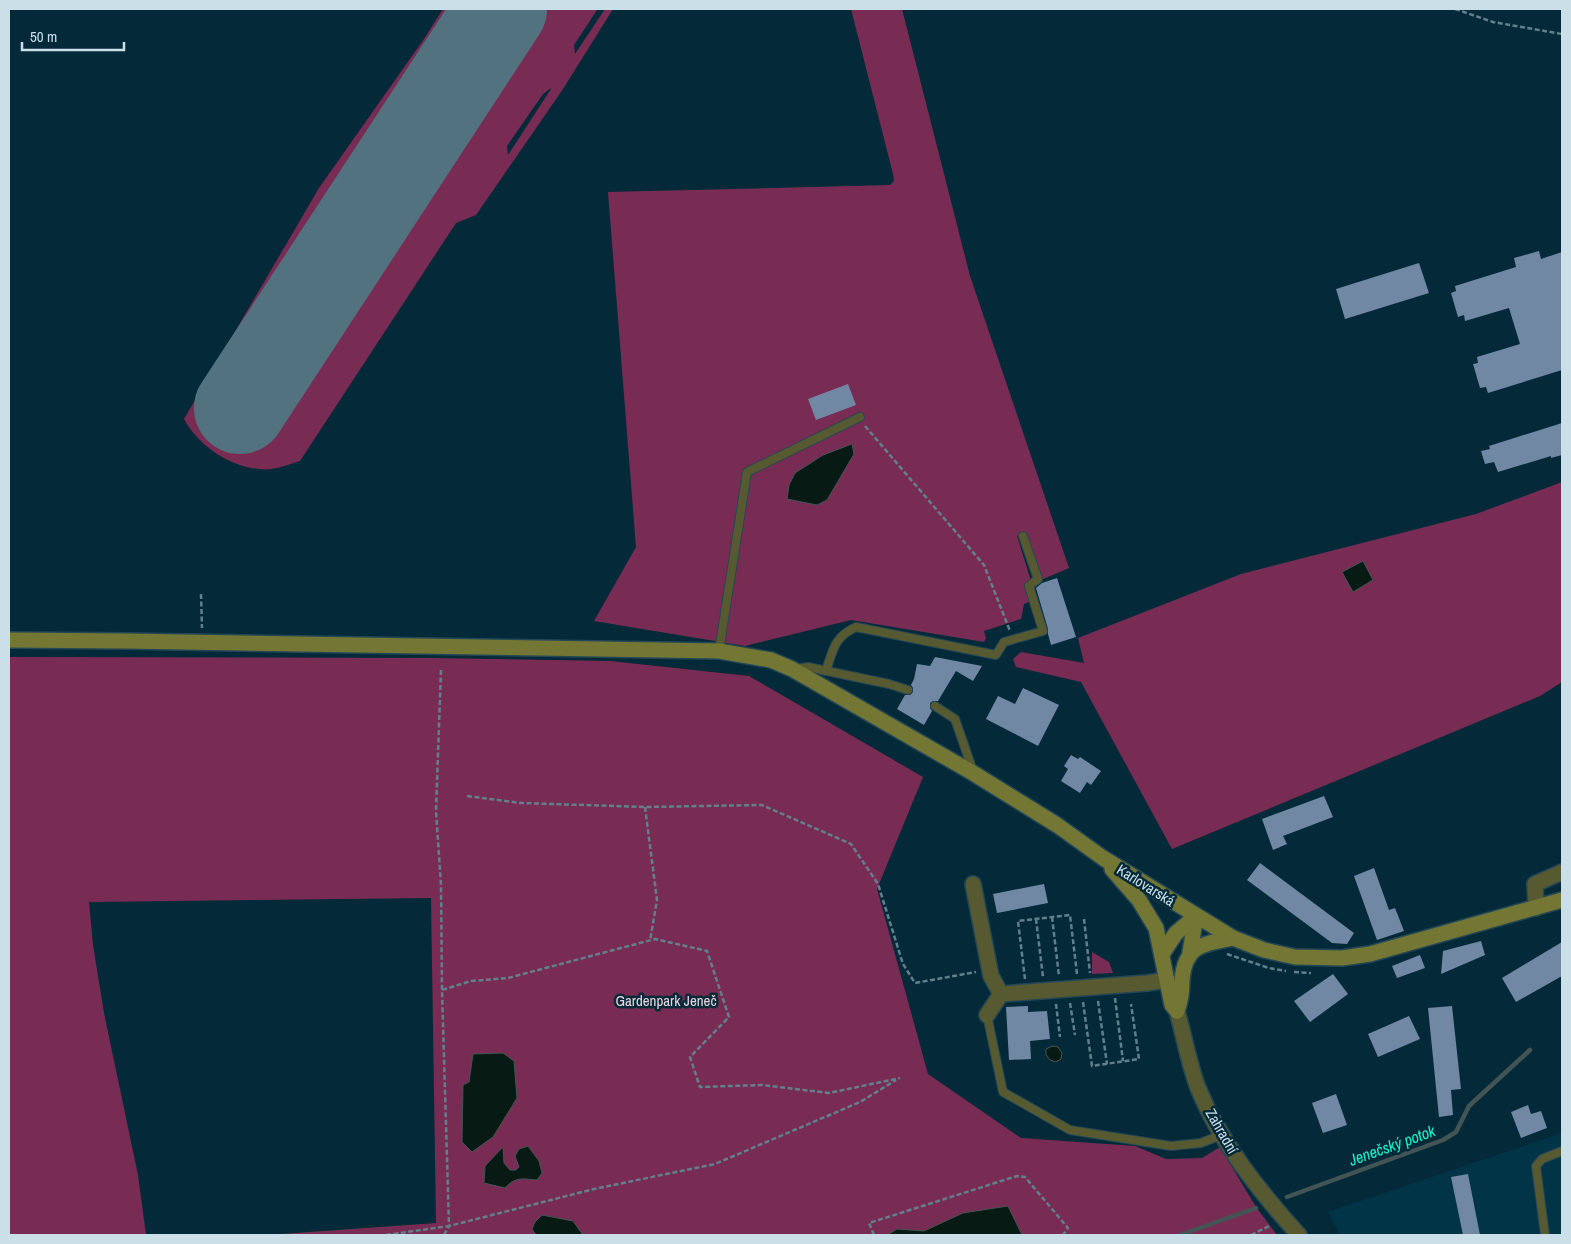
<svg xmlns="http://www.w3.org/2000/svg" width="1571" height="1244" viewBox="0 0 1571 1244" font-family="'Archivo Narrow',sans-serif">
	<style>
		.built { fill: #023448 }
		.green { fill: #792c53; fill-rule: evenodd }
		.water { fill: #081a14; stroke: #425554 }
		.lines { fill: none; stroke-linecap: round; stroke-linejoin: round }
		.stream { stroke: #425554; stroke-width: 4.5 }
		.runway { stroke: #52727f; stroke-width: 92 }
		.building { fill: #7088a4 }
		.lane-casing { stroke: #244756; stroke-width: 10 }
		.street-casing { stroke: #244756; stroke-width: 18 }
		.secondary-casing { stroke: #244756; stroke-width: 18 }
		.path { stroke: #627f8c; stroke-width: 2.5; stroke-dasharray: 5 2.5; stroke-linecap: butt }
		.lane { stroke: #575a31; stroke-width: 8 }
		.street { stroke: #575a31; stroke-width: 15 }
		.secondary { stroke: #737733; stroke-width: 15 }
		.labels { text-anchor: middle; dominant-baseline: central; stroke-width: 5; stroke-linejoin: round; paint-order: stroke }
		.street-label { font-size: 15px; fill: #cbdfe9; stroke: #042a3a }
		.park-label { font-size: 15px; fill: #eed4de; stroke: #042a3a }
		.water-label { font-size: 16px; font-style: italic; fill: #1cf3c5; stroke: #042a3a }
	</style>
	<rect width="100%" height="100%" fill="#042a3a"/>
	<!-- built -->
	<polygon class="built" points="1562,1133 1562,1235 1340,1235 1328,1212"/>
	<!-- green -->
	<g class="green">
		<path d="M443 9H602L597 10 574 45 575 54 605 9H613L563 89 476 215 456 223 300 461C287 465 273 471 259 469 228 466 198 445 184 419L319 188 424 39ZM551 88V89L508 155 507 146 543 94Z"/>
		<polygon points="851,9 902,9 970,276 1069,568 1041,580 1024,534 1017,536 1031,581 1031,601 1024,604 1021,619 984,631 986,638 984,642 851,620 745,646 594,621 636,547 608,192 890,185 894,181 893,174"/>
		<polygon points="1562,482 1562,682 1540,696 1172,849 1081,682 1016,667 1013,659 1021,652 1084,663 1078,638 1241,574 1476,514"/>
		<polygon points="9,657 429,658 610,661 749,676 923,777 877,889 928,1074 1021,1138 1135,1146 1166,1159 1202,1158 1220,1147 1256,1207 1277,1235 267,1235 436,1223 431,898 89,902 93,945 104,1013 138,1175 146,1235 9,1235"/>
		<polygon points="1092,952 1109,962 1113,973 1092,974"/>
	</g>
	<!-- water -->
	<g class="water">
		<polygon points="852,444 854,454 827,500 817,505 787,499 789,485 795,473 823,455"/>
		<polygon points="1363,561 1373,580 1353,592 1342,572"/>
		<polygon points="1052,1046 1058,1047 1062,1053 1061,1059 1056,1062 1050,1060 1046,1055 1046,1049"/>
		<polygon points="503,1053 514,1061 517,1098 493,1137 472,1152 462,1142 463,1085 469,1082 473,1054"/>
		<path d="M528 1146 539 1161 542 1173 537 1180C522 1179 516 1176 505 1188L484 1183 485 1166 503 1147 504 1163 510 1170H516L519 1167 515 1156 519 1149Z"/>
		<polygon points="1008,1206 1022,1235 887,1235 897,1229 924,1231 963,1213"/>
		<polygon points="542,1215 573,1221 583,1235 536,1235 532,1229 535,1222"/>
	</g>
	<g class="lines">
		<!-- stream -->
		<g class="stream">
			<polyline points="1287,1197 1443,1140 1456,1132 1469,1106 1530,1050"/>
			<polyline points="1180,1235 1256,1208"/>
		</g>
		<!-- runway -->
		<polyline class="runway" points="240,408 501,9"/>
	</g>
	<!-- building -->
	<g class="building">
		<polygon points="1539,251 1541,259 1562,252 1562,370 1488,393 1486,387 1480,388 1473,364 1478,363 1477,357 1520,344 1509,308 1465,321 1464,315 1458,317 1451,293 1456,291 1455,286 1516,267 1514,258"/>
		<polygon points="1419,263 1429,293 1345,319 1336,289"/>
		<polygon points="848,384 856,405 816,420 808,399"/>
		<polygon points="1562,423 1562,455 1551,458 1551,456 1498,472 1494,462 1485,464 1481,451 1490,449 1489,446"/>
		<polygon points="1057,578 1076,637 1051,645 1048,634 1048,629 1036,588 1042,583"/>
		<polygon points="935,657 982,666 973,681 956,671 938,701 933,701 930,703 930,708 932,711 924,725 897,709 905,695 910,695 913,692 913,688 911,685 914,679 917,664 930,666"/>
		<polygon points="1023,688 1059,705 1038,746 986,719 998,696 1015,704"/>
		<polygon points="1071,755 1078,759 1080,757 1101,771 1091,785 1087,782 1080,793 1061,781 1068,769 1064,766"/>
		<polygon points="1324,796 1333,817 1283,836 1287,844 1273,850 1262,819"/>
		<polygon points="1260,863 1354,933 1347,944 1332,943 1247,880"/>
		<polygon points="1374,868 1389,910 1395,908 1404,931 1377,940 1354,876"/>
		<polygon points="1044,884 1048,903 997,913 993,894"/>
		<polygon points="1481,941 1485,955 1441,974 1443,951"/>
		<polygon points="1562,942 1562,976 1516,1002 1502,978"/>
		<polygon points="1420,955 1425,968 1397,978 1392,966"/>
		<polygon points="1333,974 1348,994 1310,1022 1294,1001"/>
		<polygon points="1028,1006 1028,1012 1047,1011 1050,1039 1030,1041 1031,1059 1009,1060 1006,1007"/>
		<polygon points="1452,1006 1461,1089 1451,1090 1453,1115 1439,1117 1428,1008"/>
		<polygon points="1409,1016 1420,1039 1378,1057 1368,1034"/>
		<polygon points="1336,1094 1347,1125 1323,1133 1312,1103"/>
		<polygon points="1528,1105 1531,1114 1541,1111 1547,1128 1521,1138 1511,1112"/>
		<polygon points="1468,1174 1480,1235 1463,1235 1451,1177"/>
	</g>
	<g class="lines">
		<!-- lane casing -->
		<g class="lane-casing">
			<g id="lane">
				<polyline points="719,651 747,472 860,417"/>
				<polyline points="795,669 808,667 889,684 908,690"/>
				<path d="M826 671C833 650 834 637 856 627L996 655 1004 642 1043 631 1029 586 1038 579 1023 536"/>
				<polyline points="935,706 955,719 973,771"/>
				<polyline points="987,1015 1003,1092 1070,1130 1171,1146 1201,1143 1221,1135"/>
				<polyline points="1545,1235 1536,1166 1542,1159 1562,1151"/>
			</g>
		</g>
		<!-- street casing -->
		<g class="street-casing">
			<g id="street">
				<polyline points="973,884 991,976 1001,994"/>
				<polyline points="1536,908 1535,884 1562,872"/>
				<path d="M1177 1011C1184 1036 1189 1064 1198 1088 1220 1142 1260 1192 1299 1235"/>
				<polyline points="987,1015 1001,994 1147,983 1167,980"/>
			</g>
		</g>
		<!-- secondary casing -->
		<g class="secondary-casing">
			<g id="secondary">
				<polyline points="9,640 125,641 719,651 771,660 792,669 973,773 1057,825 1103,858 1233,938 1264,950 1295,957 1342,958 1370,954 1562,900"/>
				<polyline points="1112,869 1139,900 1156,928 1172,1005 1177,1011"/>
				<polyline points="1190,952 1196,916"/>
				<polyline points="1162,954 1176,933 1196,916"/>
				<path d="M1177 1011C1181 1001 1182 991 1182 980 1185 945 1203 944 1233 938"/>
			</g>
		</g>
		<!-- path -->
		<g class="path">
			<polyline points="1455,9 1493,22 1562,34"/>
			<polyline points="865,426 984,565 1010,631"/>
			<polyline points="201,594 202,628"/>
			<polyline points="441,670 436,811 441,885 442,990"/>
			<polyline points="467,796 521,803 645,807 762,805 851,844 878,884 903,964 915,983 976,972"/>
			<polyline points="645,807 657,900 650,941"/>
			<polyline points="1052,917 1059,976"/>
			<polyline points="1036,919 1043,977"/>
			<polyline points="1084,919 1090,973"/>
			<polyline points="1227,954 1269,968 1286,971"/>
			<polyline points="1294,972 1311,973"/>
			<polyline points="1025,979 1018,921 1070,915 1077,974"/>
			<polyline points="1115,998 1123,1061"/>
			<polyline points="1098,1001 1107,1064"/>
			<polyline points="1083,1002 1092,1066 1139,1059 1131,1004"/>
			<polyline points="1070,1003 1075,1035"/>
			<polyline points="1056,1004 1060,1037"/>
			<polyline points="386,1235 449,1226 442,990 471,981 508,978 655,939 707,951 729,1017 690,1057 700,1087 762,1085 829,1093 900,1078"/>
			<polyline points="444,1235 449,1226 594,1189 715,1164 860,1102 896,1080"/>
			<polyline points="874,1235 869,1223 1017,1176 1025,1177 1068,1228 1063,1235"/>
			<polyline points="1251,1235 1271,1225"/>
		</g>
		<!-- lane -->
		<use href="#lane" class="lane"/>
		<!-- street -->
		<use href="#street" class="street"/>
		<!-- secondary -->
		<use href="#secondary" class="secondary"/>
	</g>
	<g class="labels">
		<!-- street labels -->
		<g class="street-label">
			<text transform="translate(1146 885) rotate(32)">Karlovarská</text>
			<text transform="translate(1222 1131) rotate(60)">Zahradní</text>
		</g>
		<!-- park labels -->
		<g class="park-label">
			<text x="666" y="1000">Gardenpark Jeneč</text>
		</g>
		<!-- water labels -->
		<g class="water-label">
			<text transform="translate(1392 1145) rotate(-20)">Jenečský potok</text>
		</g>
	</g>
	<!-- border -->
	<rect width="1571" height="1244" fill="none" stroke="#cbdfe9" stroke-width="20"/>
	<!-- scale -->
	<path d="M22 42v8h102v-8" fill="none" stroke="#cbdfe9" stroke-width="2.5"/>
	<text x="30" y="42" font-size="15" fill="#cbdfe9" stroke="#042a3a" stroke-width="4" paint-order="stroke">50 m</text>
</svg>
